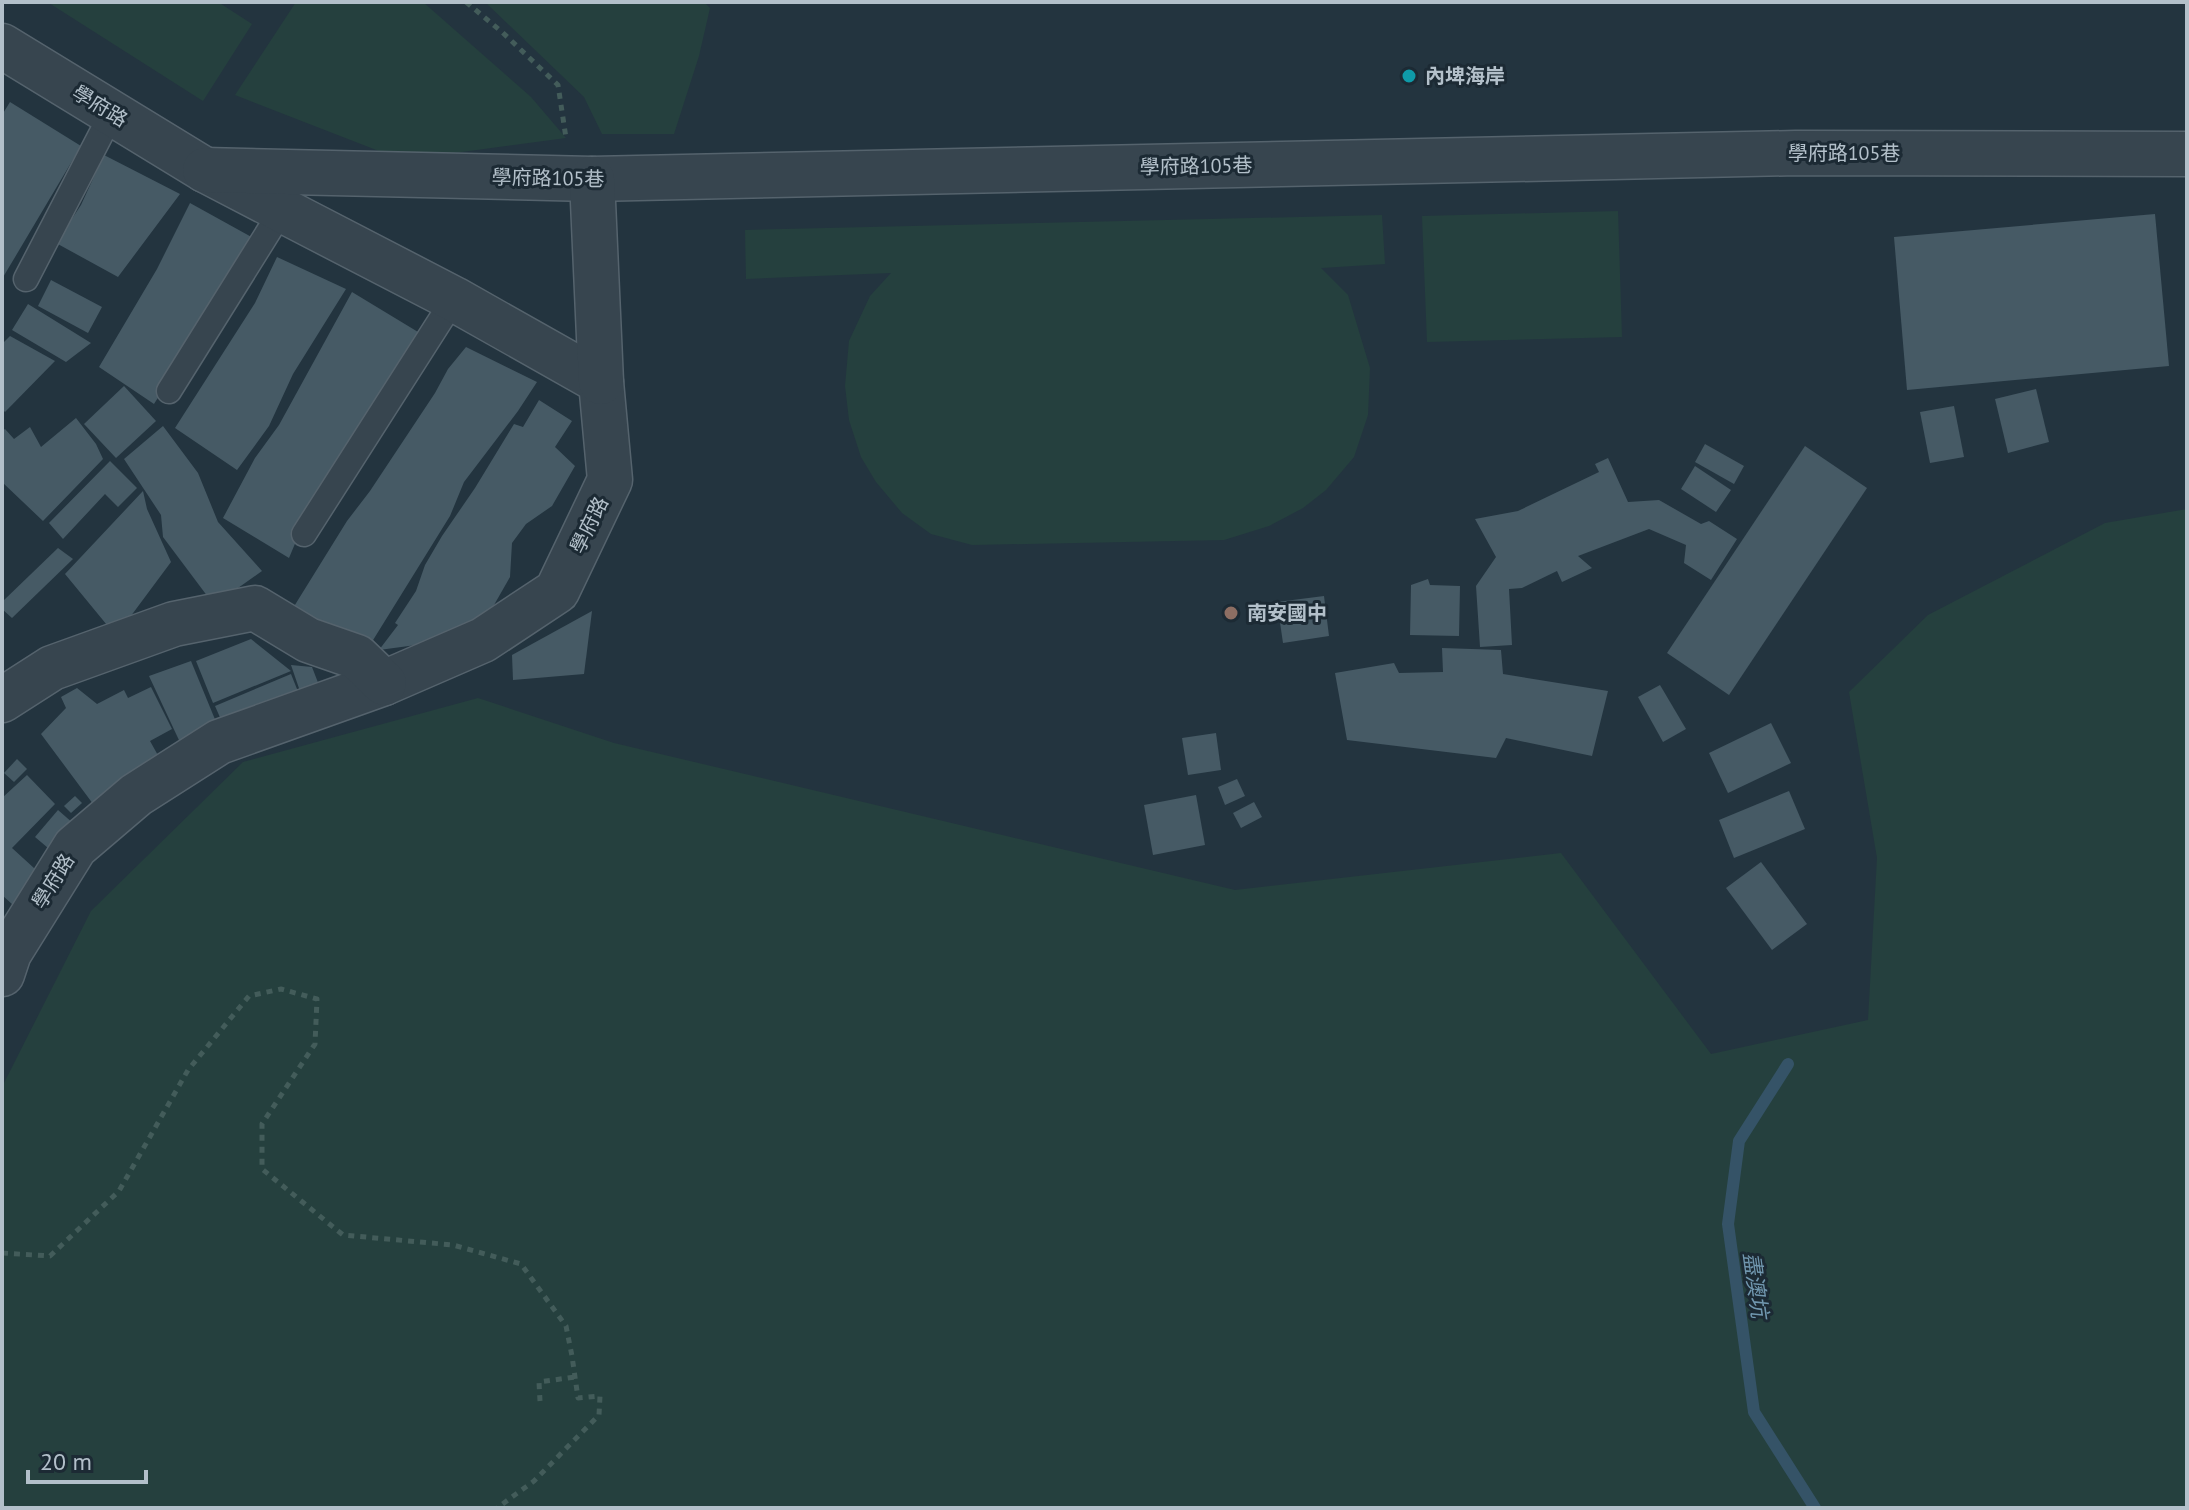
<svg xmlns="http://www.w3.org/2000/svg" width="2189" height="1510" viewBox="0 0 2189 1510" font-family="'PT Sans','Noto Sans TC',sans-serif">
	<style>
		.green { fill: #25403e }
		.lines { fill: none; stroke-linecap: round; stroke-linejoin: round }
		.stream { stroke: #355367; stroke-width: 12 }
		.building { fill: #465a65 }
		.service-casing { stroke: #55636d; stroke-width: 27 }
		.minor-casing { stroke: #55636d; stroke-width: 47 }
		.path { stroke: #435c5a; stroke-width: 5; stroke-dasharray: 6 6; stroke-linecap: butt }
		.service { stroke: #37454f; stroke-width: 24 }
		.minor { stroke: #37454f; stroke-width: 44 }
		.culture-dot { fill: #0f9aa8; stroke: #1c2a34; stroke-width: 3 }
		.education-dot { fill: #8d6e63; stroke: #1c2a34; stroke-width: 3 }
		.labels { text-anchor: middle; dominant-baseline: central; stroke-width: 6; stroke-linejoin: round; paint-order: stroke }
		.poi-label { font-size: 20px; font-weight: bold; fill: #b3c0ca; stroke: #1c2a34; text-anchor: start }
		.street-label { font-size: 20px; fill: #b3c0ca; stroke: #1c2a34 }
		.water-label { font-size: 22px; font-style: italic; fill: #7197af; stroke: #1c2a34 }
	</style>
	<rect width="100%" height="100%" fill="#23343f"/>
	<!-- green -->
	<g class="green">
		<polygon points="218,2 252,24 203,101 49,3"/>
		<polygon points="296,2 423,2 531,97 566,138 402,160 235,95"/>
		<polygon points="485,2 704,2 710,8 699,56 674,134 602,134 584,97"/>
		<polygon points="1618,211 1622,337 1427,342 1422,216"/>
		<polygon points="1382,215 1385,264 1321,268 1348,295 1370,368 1368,415 1354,457 1326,490 1303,508 1269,526 1224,540 972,545 931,534 902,513 876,482 861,457 849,420 845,386 849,341 870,296 891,273 746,279 745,230"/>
		<polygon points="2187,509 2187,1508 2,1508 2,1087 91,911 243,762 478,698 614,743 1235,890 1561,853 1711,1054 1868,1020 1877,858 1849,692 1928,615 2105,523"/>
	</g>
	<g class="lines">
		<!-- stream -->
		<polyline class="stream" points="1788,1064 1739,1141 1728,1224 1754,1412 1815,1508"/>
	</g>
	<!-- building -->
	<g class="building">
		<polygon points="10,102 81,146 2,279 2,115"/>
		<polygon points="104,155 180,194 118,277 56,243 81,205"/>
		<polygon points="190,203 257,240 154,404 99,367 157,269"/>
		<polygon points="2155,214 2169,366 1907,390 1894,237"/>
		<polygon points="277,257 346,289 293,374 269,426 237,470 175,428 255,303"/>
		<polygon points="51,280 102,307 88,333 38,306"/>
		<polygon points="352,292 423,335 302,527 289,558 223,518 255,458 279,425"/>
		<polygon points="28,304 91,343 66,362 12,330"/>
		<polygon points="10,336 55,361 5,412 2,409 2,344"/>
		<polygon points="466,347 537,382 518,411 464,482 450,516 352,674 280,629 347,521 370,491 435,393 448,369"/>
		<polygon points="124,386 156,421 116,458 84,424"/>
		<polygon points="2036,389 2049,442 2008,453 1995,399"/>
		<polygon points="539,400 572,421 555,447 575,466 552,506 526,524 512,543 510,577 494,605 443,649 431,643 379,650 398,625 395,623 416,591 425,565 442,536 475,488 514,424 523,427"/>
		<polygon points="1954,406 1964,457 1930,463 1920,412"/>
		<polygon points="76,418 96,444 103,459 43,521 2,482 2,431 5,429 14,439 30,427 41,447"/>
		<polygon points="163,426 198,473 218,522 262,571 214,605 163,537 161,515 124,459"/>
		<polygon points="1705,444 1744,466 1734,484 1695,462"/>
		<polygon points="1805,446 1867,488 1729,695 1667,653"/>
		<polygon points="1608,458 1628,502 1659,500 1701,524 1709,521 1737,539 1711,580 1684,563 1686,545 1649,529 1578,556 1592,568 1562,582 1557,571 1522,588 1509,589 1512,645 1480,647 1476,586 1496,557 1475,519 1518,511 1599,472 1595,464"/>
		<polygon points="110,461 137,488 118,507 105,494 63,539 49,523"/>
		<polygon points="1695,466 1731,490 1716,512 1681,489"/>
		<polygon points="143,491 147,509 171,562 116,636 65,574"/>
		<polygon points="58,548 73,559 12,618 2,609 2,602"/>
		<polygon points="1428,579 1430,585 1460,586 1459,636 1410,635 1411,585"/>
		<polygon points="1324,596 1329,636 1283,643 1277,602"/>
		<polygon points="592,611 584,674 513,680 512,655"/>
		<polygon points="251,639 291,671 213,703 196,661"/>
		<polygon points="1442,648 1501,650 1503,674 1608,691 1592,756 1506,738 1496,758 1347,740 1335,673 1394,663 1399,673 1443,672"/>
		<polygon points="191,661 221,734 185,753 149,676"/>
		<polygon points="291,665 312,667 322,693 303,700"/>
		<polygon points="291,674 301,699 226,731 215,706"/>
		<polygon points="1660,685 1686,729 1663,742 1638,697"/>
		<polygon points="151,687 172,729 150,741 169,775 102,816 41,734 66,708 61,697 77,688 97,704 124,690 128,698"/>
		<polygon points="1771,723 1791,763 1728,793 1709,753"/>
		<polygon points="1216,733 1221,770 1188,775 1182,738"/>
		<polygon points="17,759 27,769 14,782 4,773"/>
		<polygon points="27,775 55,804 12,848 46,879 23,914 2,895 2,798"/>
		<polygon points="1237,779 1245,796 1225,805 1218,787"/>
		<polygon points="1789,791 1805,829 1734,858 1719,820"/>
		<polygon points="1196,795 1205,845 1153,855 1144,805"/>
		<polygon points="75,796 82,803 71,813 64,806"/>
		<polygon points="1254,802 1262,817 1241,828 1233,813"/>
		<polygon points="58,810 82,831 60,858 35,837"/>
		<polygon points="1761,862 1807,924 1772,950 1726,888"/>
	</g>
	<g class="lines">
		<!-- service casing -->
		<g class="service-casing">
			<g id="service">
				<polyline points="26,279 112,113"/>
				<polyline points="169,391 282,210"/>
				<polyline points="304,534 454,299"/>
			</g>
		</g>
		<!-- minor casing -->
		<g class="minor-casing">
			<g id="minor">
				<polyline points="2,46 205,170 454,299 601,382 610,480 557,591 483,640 384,683 219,742 136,795 75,847 9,953 2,974"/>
				<polyline points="205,170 592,179 1796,153 2187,154"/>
				<polyline points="592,179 601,382"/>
				<polyline points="2,700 52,668 174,624 255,608 308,640 357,657 384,683"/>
			</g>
		</g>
		<!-- path -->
		<g class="path">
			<polyline points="466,2 502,32 558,85 566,138"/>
			<polyline points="2,1253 50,1256 119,1191 188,1070 249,996 281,989 317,999 315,1044 262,1124 262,1169 343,1235 453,1245 521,1264 566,1326 572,1356 578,1398 600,1396 599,1415 534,1481 497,1508"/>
			<polyline points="540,1401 539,1382 575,1377"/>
		</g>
		<!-- service -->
		<use href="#service" class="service"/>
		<!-- minor -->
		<use href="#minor" class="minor"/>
	</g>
	<!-- markers -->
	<circle class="culture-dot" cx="1409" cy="76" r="8"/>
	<circle class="education-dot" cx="1231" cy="613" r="8"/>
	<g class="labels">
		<!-- poi labels -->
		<g class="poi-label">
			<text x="1425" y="76">內埤海岸</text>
			<text x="1247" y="613">南安國中</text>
		</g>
		<!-- street labels -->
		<g class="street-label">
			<text transform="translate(100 106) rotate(31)">學府路</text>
			<text x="1844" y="153">學府路105巷</text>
			<text transform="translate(1196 166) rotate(-1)">學府路105巷</text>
			<text transform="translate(548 178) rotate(1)">學府路105巷</text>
			<text transform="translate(589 525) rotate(-64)">學府路</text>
			<text transform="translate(53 881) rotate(-58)">學府路</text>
		</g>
		<!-- water labels -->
		<g class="water-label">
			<text transform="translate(1756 1285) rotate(82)">盡澳坑</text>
		</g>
	</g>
	<!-- border -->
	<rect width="2189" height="1510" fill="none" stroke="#b3c0ca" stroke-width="8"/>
	<!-- scale -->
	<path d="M28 1470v12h118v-12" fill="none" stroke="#b3c0ca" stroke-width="4"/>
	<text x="40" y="1470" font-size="24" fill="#b3c0ca" stroke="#1c2a34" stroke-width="6" paint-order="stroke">20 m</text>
</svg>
